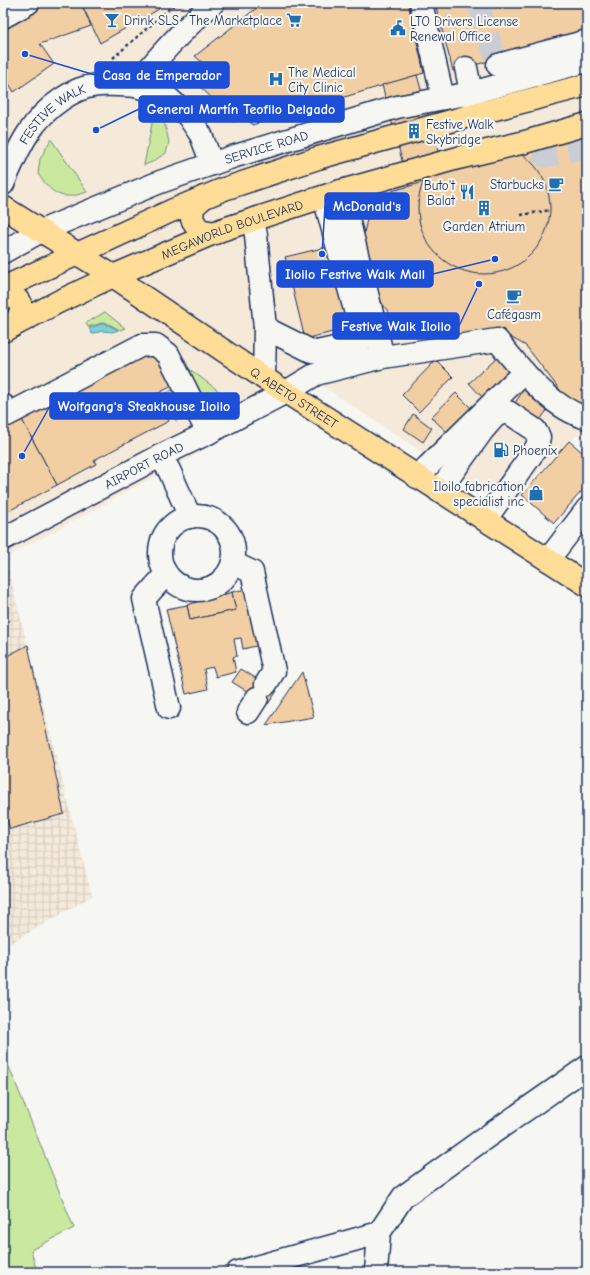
<svg xmlns="http://www.w3.org/2000/svg" width="590" height="1275" viewBox="0 0 590 1275" font-family="'Comic Neue',sans-serif">
	<style>
		.built { fill: #f5eada }
		.industrial { fill: url(#industrial-grid) }
		.green { fill: #cbe89f; stroke: #738c7e }
		.water { fill: url(#water-ripples); stroke: #5690a5 }
		.building { fill: #f2cfa3; stroke: #1b2f5e }
		.lines { fill: none; stroke-linecap: round; stroke-linejoin: round }
		.minor-tunnel { stroke: #caced4; stroke-width: 22; stroke-dasharray: 22 11; stroke-linecap: butt }
		.minor-casing { stroke: #1b2f5e; stroke-width: 25 }
		.major-casing { stroke: #1b2f5e; stroke-width: 25 }
		.path { stroke: #1b2f5e; stroke-width: 2.5; stroke-dasharray: 3 3; stroke-linecap: butt }
		.minor { stroke: #f6f6f2; stroke-width: 22 }
		.major { stroke: #ffdd96; stroke-width: 22 }
		.labels { text-anchor: middle; dominant-baseline: central; stroke-width: 4; stroke-linejoin: round; paint-order: stroke }
		.poi-label { font-size: 13px; fill: #1b2f5e; stroke: #f6f6f2; text-anchor: start }
		.street-label { font-size: 13px; fill: #1b2f5e; stroke: #f6f6f2 }
		.leader { fill: none; stroke: #1d4ed8; stroke-width: 1.5 }
		.callout-dot { fill: #1d4ed8; stroke: #f6f6f2; stroke-width: 1.5 }
		.callout { fill: #1d4ed8; stroke: #1d4ed8; stroke-width: 1.5 }
		.callout-label { font-size: 14px; text-anchor: middle; font-weight: bold; fill: #fff }
	</style>
	<defs>
		<pattern id="industrial-grid" width="8" height="8" patternUnits="userSpaceOnUse"><rect width="8" height="8" fill="#f5eada"/><path d="M0 4h8M4 0v8" fill="none" stroke="#d1c9be"/></pattern>
		<pattern id="water-ripples" width="26" height="14" patternUnits="userSpaceOnUse"><rect width="26" height="14" fill="#7ed0d5"/><path d="M2 4q2-2 4 0t4 0M15 11q2-2 4 0t4 0" fill="none" stroke="#6cb3b9"/></pattern>
	</defs>
	<rect width="100%" height="100%" fill="#f6f6f2"/>
	<filter id="ink" filterUnits="userSpaceOnUse"><feTurbulence type="fractalNoise" baseFrequency=".025" numOctaves="2"/><feDisplacementMap in="SourceGraphic" scale="8" xChannelSelector="R" yChannelSelector="G"/><feConvolveMatrix kernelMatrix="1 2 1 2 8 2 1 2 1" color-interpolation-filters="sRGB"/></filter>
	<g filter="url(#ink)">
		<!-- built -->
		<polygon class="built" points="3,3 587,3 587,431 579,433 505,505 440,464 322,386 3,559"/>
		<!-- industrial -->
		<polygon class="industrial" points="5,558 92,896 11,943 3,917 3,559"/>
		<!-- green -->
		<g class="green">
			<polygon points="154,113 164,121 169,142 166,153 152,162 144,165"/>
			<path d="M51 139 87 192C61 201 53 195 38 174L40 159Z"/>
			<polygon points="105,312 125,328 120,330 105,322 88,327 86,323"/>
			<polygon points="176,359 227,397 226,400 203,412"/>
			<polygon points="174,389 187,416 176,421 163,395"/>
			<polygon points="3,1052 74,1228 31,1250 37,1272 3,1272"/>
		</g>
		<!-- water -->
		<polygon class="water" points="105,323 118,330 113,332 102,331 92,334 89,328"/>
		<!-- building -->
		<g class="building">
			<polygon points="36,3 81,3 91,26 40,44 54,64 14,92 3,74 3,21"/>
			<polygon points="81,3 155,3 159,9 100,43"/>
			<polygon points="263,3 408,3 424,73 252,125 245,114 233,122 227,109 219,110 213,99 197,84 203,80 196,72 206,66 195,56"/>
			<polygon points="435,3 587,3 587,34 453,71"/>
			<polygon points="417,75 445,177 409,187 382,85"/>
			<polygon points="587,136 587,416 570,403 526,346 507,335 475,337 436,333 421,328 410,335 392,317 377,296 363,238 367,219 393,211 392,191"/>
			<circle cx="484" cy="208" r="66"/>
			<polygon points="331,246 352,327 305,339 285,257"/>
			<polygon points="155,349 174,385 155,395 169,421 94,460 96,464 57,485 21,418"/>
			<polygon points="498,356 513,373 484,399 469,383"/>
			<polygon points="436,360 453,377 419,412 402,395"/>
			<polygon points="524,389 550,406 540,420 515,403"/>
			<polygon points="456,393 473,410 449,434 431,417"/>
			<polygon points="413,414 432,428 423,442 404,429"/>
			<polygon points="21,418 57,485 3,514 3,427"/>
			<polygon points="569,441 587,456 587,485 554,523 522,495"/>
			<polygon points="211,577 217,597 232,592 236,610 190,620 187,605 197,602 192,581"/>
			<polygon points="251,588 264,644 243,649 241,638 234,639 237,656 233,657 236,672 216,677 213,667 204,669 208,689 186,694 166,609 187,605 190,620 236,610 232,592"/>
			<polygon points="28,645 64,814 10,829 3,808 3,658"/>
			<polygon points="241,669 277,691 268,704 232,682"/>
			<polygon points="302,672 314,717 266,725"/>
		</g>
		<g class="lines">
			<!-- minor-tunnel -->
			<g class="minor-tunnel">
				<polyline points="478,3 496,60"/>
				<polyline points="537,151 546,157 587,146"/>
			</g>
			<!-- minor casing -->
			<g class="minor-casing">
				<g id="minor">
					<polyline points="421,3 443,98"/>
					<polyline points="3,17 28,3"/>
					<polyline points="498,65 587,41"/>
					<polyline points="466,68 474,106"/>
					<polyline points="136,86 165,95 188,116 201,135 212,164"/>
					<path id="s1" d="M3 184C18 150 29 121 62 99 68 95 76 90 84 88 100 83 119 85 136 86 158 55 185 28 213 3"/>
					<polyline points="341,191 383,357"/>
					<polyline points="253,220 256,235 265,328 264,378"/>
					<path id="s2" d="M3 252 41 231 160 182 232 157 397 107 471 93 587 61"/>
					<polyline points="265,328 311,351 317,352 357,343 361,342 363,339 324,197"/>
					<polyline points="3,405 7,415 142,345 156,345 168,354 208,433"/>
					<polyline points="160,456 169,470 190,517"/>
					<polyline points="417,477 524,372"/>
					<polyline points="439,491 483,430 496,415 508,412 535,430 539,437 537,447 485,520"/>
					<circle cx="197" cy="553" r="37"/>
					<path id="s3" d="M3 539 160 456 208 433 286 392 316 374 383 357 497 340C521 369 550 408 587 418"/>
					<polyline points="548,560 587,509"/>
					<polyline points="233,563 252,572 274,671 266,684"/>
					<polyline points="166,574 144,599 169,708"/>
					<polyline points="248,712 257,698"/>
					<polyline points="238,1272 379,1233"/>
					<polyline points="376,1272 379,1233 403,1197 478,1143 587,1067"/>
				</g>
			</g>
			<!-- major casing -->
			<g class="major-casing">
				<g id="major">
					<polyline points="204,197 193,207 192,219 199,230 215,233"/>
					<path id="s4" d="M3 207 113 276 264 378 587 585"/>
					<polyline points="3,288 171,211 224,189 318,158 476,114 587,85"/>
					<path d="M3 292C25 299 25 310 12 326"/>
					<path id="s5" d="M3 331 58 302 113 276 221 230 341 191 458 158 525 142 587 124"/>
				</g>
			</g>
			<!-- path -->
			<g class="path">
				<polyline points="113,58 176,3"/>
				<polyline points="521,215 550,210"/>
			</g>
			<!-- minor -->
			<use href="#minor" class="minor"/>
			<!-- major -->
			<use href="#major" class="major"/>
		</g>
	</g>
	<!-- icons -->
	<defs>
		<g id="bar-bare" transform="scale(1.2)"><path d="M-6-5H6L.8 .8V4.5H3.5V6h-7V4.5H-.8V.8Z" fill="#1f6fb2" stroke="#f6f6f2" stroke-width="2.5" paint-order="stroke"/></g>
		<g id="supermarket-bare" transform="scale(1.2)"><path d="M-6-5.5h2.5l.6 2H6L4.5 2H-2.5L-4.4-4H-6ZM-1.5 3.2a1.3 1.3 0 1 0 .1 0ZM3 3.2a1.3 1.3 0 1 0 .1 0Z" fill="#1f6fb2" stroke="#f6f6f2" stroke-width="2.5" paint-order="stroke"/></g>
		<g id="civic-bare" transform="scale(1.2)"><path d="M-.6-6.5H3V-4.5H.6V-3L4-1V1h2V6H-6V1h2V-1L-.6-3ZM-1.2 2.5V6h2.4V2.5Z" fill="#1f6fb2" stroke="#f6f6f2" stroke-width="2.5" paint-order="stroke"/></g>
		<g id="hospital-bare" transform="scale(1.2)"><path d="M-5-5h3v3.5h4V-5h3V5h-3V1.5h-4V5h-3Z" fill="#1f6fb2" stroke="#f6f6f2" stroke-width="2.5" paint-order="stroke"/></g>
		<g id="building-bare" transform="scale(1.2)"><path d="M-4-6H4V6H1V3H-1V6H-4ZM-2.5-4.3h1.7v1.8h-1.7ZM.8-4.3h1.7v1.8H.8ZM-2.5-1h1.7V.8h-1.7ZM.8-1h1.7V.8H.8Z" fill="#1f6fb2" stroke="#f6f6f2" stroke-width="2.5" paint-order="stroke"/></g>
		<g id="cafe-bare" transform="scale(1.2)"><path d="M-5.5-4.5H6V0H3Q3 3.5 0 3.5H-2.5Q-5.5 3.5-5.5 0ZM3-3.2v2h1.7v-2ZM-6 4.5H4V6H-6Z" fill="#1f6fb2" stroke="#f6f6f2" stroke-width="2.5" paint-order="stroke"/></g>
		<g id="restaurant-bare" transform="scale(1.2)"><path d="M-5-6h1v4h1v-4h1v4h1v-4h1v5L-1.5 .5V6h-2V.5L-5-1ZM5-6V6H3V1.5H1.5Q1.5-4 5-6Z" fill="#1f6fb2" stroke="#f6f6f2" stroke-width="2.5" paint-order="stroke"/></g>
		<g id="fuel-bare" transform="scale(1.2)"><path d="M-5.5-6h7V0h2V4h1.3V-2.5L3-4.5l.8-.8L6-3V5H2.5V1h-1V6h-7ZM-4.2-4.7v3.2H.2V-4.7Z" fill="#1f6fb2" stroke="#f6f6f2" stroke-width="2.5" paint-order="stroke"/></g>
		<g id="shop-bare" transform="scale(1.2)"><path d="M-5-2.5h2.3a2.7 3.5 0 0 1 5.4 0H5L5.5 6h-11ZM-1.5-2.5h3a1.5 2.3 0 0 0-3 0Z" fill="#1f6fb2" stroke="#f6f6f2" stroke-width="2.5" paint-order="stroke"/></g>
	</defs>
	<g fill-rule="evenodd">
		<use href="#bar-bare" x="112" y="20"/>
		<use href="#supermarket-bare" x="294" y="20"/>
		<use href="#civic-bare" x="398" y="28"/>
		<use href="#hospital-bare" x="276" y="79"/>
		<use href="#building-bare" x="414" y="131"/>
		<use href="#cafe-bare" x="556" y="184"/>
		<use href="#restaurant-bare" x="467" y="192"/>
		<use href="#building-bare" x="484" y="208"/>
		<use href="#cafe-bare" x="514" y="296"/>
		<use href="#fuel-bare" x="501" y="450"/>
		<use href="#shop-bare" x="536" y="493"/>
	</g>
	<g class="labels">
		<!-- poi labels -->
		<g class="poi-label">
			<text x="124" y="20">Drink SLS</text>
			<text x="282" y="20" text-anchor="end">The Marketplace</text>
			<text x="410" y="21">LTO Drivers License<tspan x="410" dy="15">Renewal Office</tspan></text>
			<text x="288" y="72">The Medical<tspan x="288" dy="15">City Clinic</tspan></text>
			<text x="426" y="124">Festive Walk<tspan x="426" dy="15">Skybridge</tspan></text>
			<text x="544" y="184" text-anchor="end">Starbucks</text>
			<text x="455" y="185" text-anchor="end">Buto't<tspan x="455" dy="15">Balat</tspan></text>
			<text x="484" y="226" text-anchor="middle">Garden Atrium</text>
			<text x="514" y="314" text-anchor="middle">Cafégasm</text>
			<text x="513" y="450">Phoenix</text>
			<text x="524" y="486" text-anchor="end">Iloilo fabrication<tspan x="524" dy="15">specialist inc</tspan></text>
		</g>
		<!-- street labels -->
		<g class="street-label">
			<text stroke="none"><textPath href="#s1" startOffset="88">FESTIVE WALK</textPath></text>
			<text stroke="none"><textPath href="#s2" startOffset="284">SERVICE ROAD</textPath></text>
			<text stroke="none"><textPath href="#s5" startOffset="251">MEGAWORLD BOULEVARD</textPath></text>
			<text stroke="none"><textPath href="#s4" startOffset="348">Q. ABETO STREET</textPath></text>
			<text stroke="none"><textPath href="#s3" startOffset="159">AIRPORT ROAD</textPath></text>
		</g>
	</g>
	<!-- callouts -->
	<path class="leader" d="M25 54L95 75M96 130L139 109M322 254L325 206M495 259L433 274M479 284L459 326M22 456L50 406"/>
	<g class="callout-dot">
		<circle cx="25" cy="54" r="4"/>
		<circle cx="96" cy="130" r="4"/>
		<circle cx="322" cy="254" r="4"/>
		<circle cx="495" cy="259" r="4"/>
		<circle cx="479" cy="284" r="4"/>
		<circle cx="22" cy="456" r="4"/>
	</g>
	<g class="callout">
		<rect x="95" y="62" width="134" height="26" rx="4"/>
		<rect x="139" y="96" width="205" height="26" rx="4"/>
		<rect x="325" y="193" width="84" height="26" rx="4"/>
		<rect x="277" y="261" width="156" height="26" rx="4"/>
		<rect x="333" y="313" width="126" height="26" rx="4"/>
		<rect x="50" y="393" width="189" height="26" rx="4"/>
	</g>
	<g class="callout-label">
		<text x="162" y="80">Casa de Emperador</text>
		<text x="241" y="114">General Martín Teofilo Delgado</text>
		<text x="367" y="211">McDonald's</text>
		<text x="355" y="279">Iloilo Festive Walk Mall</text>
		<text x="396" y="331">Festive Walk Iloilo</text>
		<text x="144" y="411">Wolfgang's Steakhouse Iloilo</text>
	</g>
	<!-- margin -->
	<rect width="590" height="1275" fill="none" stroke="#f6f6f2" stroke-width="16"/>
	<rect x="8" y="8" width="574" height="1259" fill="none" stroke="#1b2f5e" stroke-width="1.5" filter="url(#ink)"/>
</svg>
